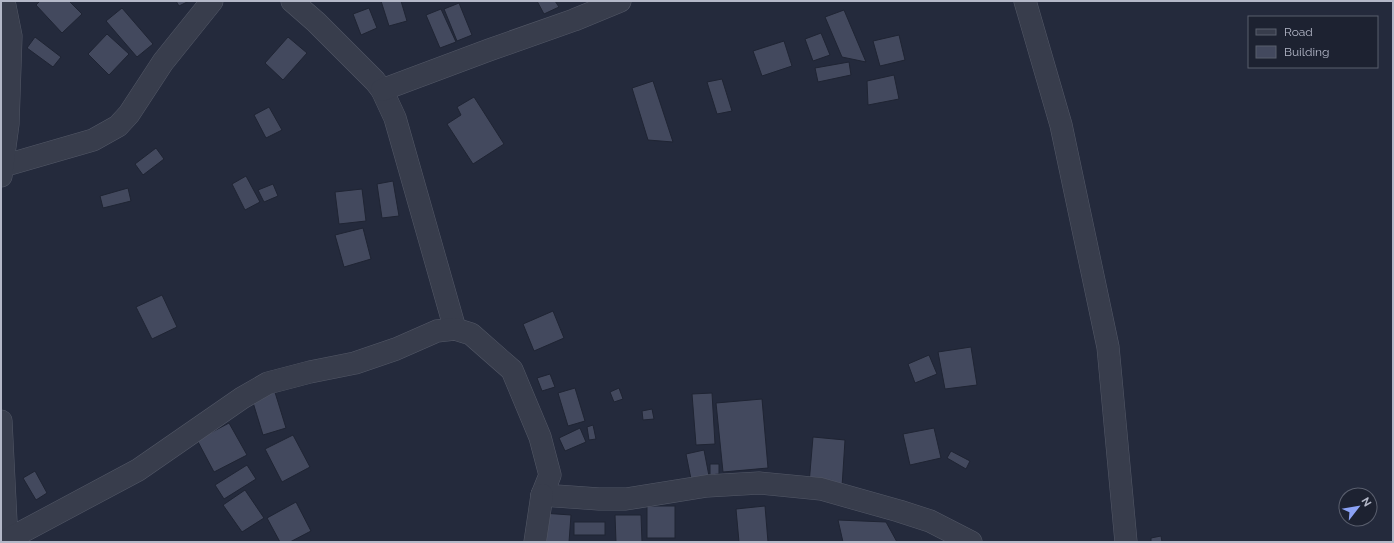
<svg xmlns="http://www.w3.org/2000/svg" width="1394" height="543" viewBox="0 0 1394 543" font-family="Raleway,sans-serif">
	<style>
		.building { fill: #43495e; stroke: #1f2433 }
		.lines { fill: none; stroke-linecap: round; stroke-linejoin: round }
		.minor-casing { stroke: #535867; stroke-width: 23 }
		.minor { stroke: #383d4c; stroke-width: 22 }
	</style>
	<rect width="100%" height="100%" fill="#242a3c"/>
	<!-- building -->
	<g class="building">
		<polygon points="40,1 69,1 82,14 62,33 36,5"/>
		<polygon points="176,1 189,1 179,6"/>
		<polygon points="381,1 401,1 407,21 389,26"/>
		<polygon points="537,1 555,1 559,7 544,14"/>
		<polygon points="459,3 472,35 457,41 444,9"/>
		<polygon points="122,8 153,44 137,57 106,21"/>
		<polygon points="369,8 377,28 361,35 353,14"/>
		<polygon points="441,9 456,42 440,48 426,15"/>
		<polygon points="844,10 866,62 842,57 825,17"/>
		<polygon points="821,33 830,55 813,61 805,39"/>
		<polygon points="107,34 129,54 109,75 88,54"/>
		<polygon points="899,35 905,60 880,66 873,41"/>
		<polygon points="35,37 61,57 53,67 27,48"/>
		<polygon points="288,37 307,53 283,80 265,63"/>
		<polygon points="784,41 792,66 762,76 753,51"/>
		<polygon points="849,62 851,75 818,82 815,68"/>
		<polygon points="894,75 899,99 868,105 867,81"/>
		<polygon points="722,79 732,111 717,114 707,82"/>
		<polygon points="653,81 673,142 648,140 632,88"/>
		<polygon points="474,97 504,144 473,164 447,124 461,115 457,107"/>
		<polygon points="269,107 282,130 266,138 254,115"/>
		<polygon points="156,148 164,159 143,175 135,164"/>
		<polygon points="246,176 260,202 245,210 232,184"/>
		<polygon points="393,181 399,216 382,218 377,184"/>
		<polygon points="273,184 278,196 264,202 258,190"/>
		<polygon points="128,188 131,201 103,208 100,196"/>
		<polygon points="362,189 366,221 339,224 335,192"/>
		<polygon points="363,228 371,259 344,267 335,235"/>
		<polygon points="162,295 177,327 152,339 136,307"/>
		<polygon points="553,311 564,338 534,351 523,324"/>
		<polygon points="971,347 977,385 945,389 938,352"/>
		<polygon points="929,355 937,374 915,383 908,364"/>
		<polygon points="550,374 555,387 542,391 537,378"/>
		<polygon points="575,388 585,421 568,426 558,393"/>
		<polygon points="619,388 623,399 614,402 610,392"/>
		<polygon points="274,389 286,428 263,435 251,396"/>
		<polygon points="712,393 715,444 696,445 692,394"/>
		<polygon points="762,399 768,468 723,472 716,403"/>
		<polygon points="652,409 654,419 643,420 642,411"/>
		<polygon points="229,423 247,455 214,472 197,440"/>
		<polygon points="593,425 596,439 589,440 587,427"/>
		<polygon points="580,428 586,442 565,451 559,438"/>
		<polygon points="934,428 941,458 910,465 903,434"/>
		<polygon points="293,435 310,467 282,482 265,449"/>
		<polygon points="813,437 845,440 842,487 809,484"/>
		<polygon points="704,450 709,476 691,479 686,454"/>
		<polygon points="951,451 970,461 966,469 947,458"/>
		<polygon points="710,464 719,464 719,474 710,475"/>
		<polygon points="247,465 256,479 224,499 215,485"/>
		<polygon points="35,471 47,493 36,500 23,478"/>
		<polygon points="245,490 264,518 242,532 223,505"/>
		<polygon points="296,502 311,531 290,542 280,542 267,518"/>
		<rect x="647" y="506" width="28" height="32"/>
		<polygon points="765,506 768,542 739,542 736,509"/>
		<polygon points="542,513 571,515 569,542 540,542"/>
		<polygon points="615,515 641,515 642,542 616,542"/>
		<polygon points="838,520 886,522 897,542 843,542"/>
		<rect x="574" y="522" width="31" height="13"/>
		<polygon points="1161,536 1162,542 1151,542 1151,538"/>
	</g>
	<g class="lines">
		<!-- minor casing -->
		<g class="minor-casing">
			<g id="minor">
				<polyline points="292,1 316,22 375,81 382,90 395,118 455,329"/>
				<polyline points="1025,1 1061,125 1108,347 1126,542"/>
				<polyline points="382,90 489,50 574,20 620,1"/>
				<polyline points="3,166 93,140 118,126 129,114 163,62 212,1"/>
				<polyline points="1,176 8,124 11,36 4,1"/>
				<polyline points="1,421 7,542"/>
				<polyline points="7,540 138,470 242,398 268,383 310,372 355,363 396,349 437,331 455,329 471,334 512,370 540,437 550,475 542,495 599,499 626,499 707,486 759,483 821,489 899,511 930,521 971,542"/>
				<polyline points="535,542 542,495"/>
			</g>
		</g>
		<!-- minor -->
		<use href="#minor" class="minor"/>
	</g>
	<!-- border -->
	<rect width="1394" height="543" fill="none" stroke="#b4b8c8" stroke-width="4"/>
	<!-- legend -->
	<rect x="1248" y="16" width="130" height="52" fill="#1d2231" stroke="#595e6d"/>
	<rect x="1256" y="29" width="20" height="6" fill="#383d4c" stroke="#595e6d"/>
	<text x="1284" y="36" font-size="12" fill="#b4b8c8">Road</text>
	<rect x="1256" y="46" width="20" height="12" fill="#43495e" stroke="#595e6d"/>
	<text x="1284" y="56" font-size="12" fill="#b4b8c8">Building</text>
	<!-- north arrow -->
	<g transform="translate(1358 507) rotate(59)"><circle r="19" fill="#1d2231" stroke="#595e6d"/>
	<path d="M0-3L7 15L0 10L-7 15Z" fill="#8ba2f5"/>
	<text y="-6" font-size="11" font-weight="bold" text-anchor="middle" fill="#b4b8c8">N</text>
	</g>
</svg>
